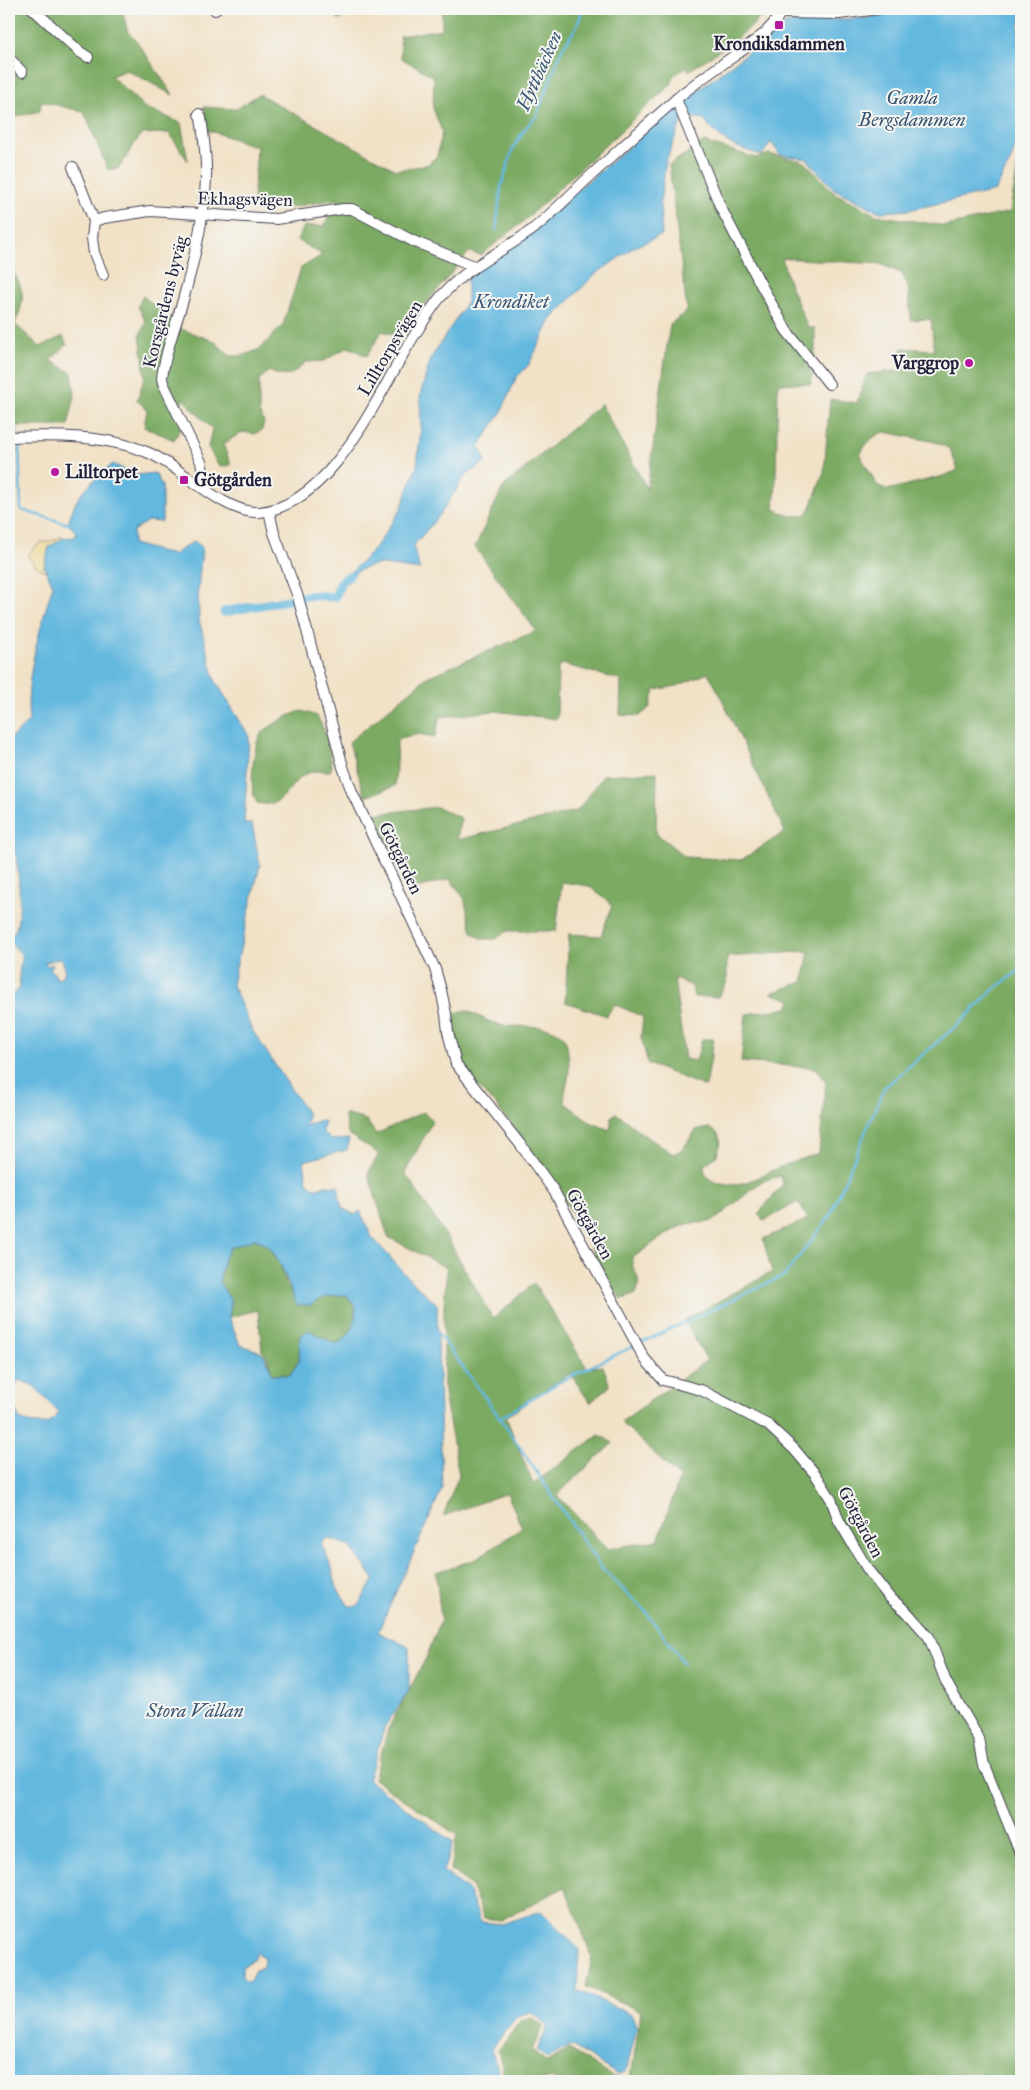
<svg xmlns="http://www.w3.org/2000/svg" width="1030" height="2090" viewBox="0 0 1030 2090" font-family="'IM FELL Great Primer',serif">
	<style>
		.forest { fill: #7caa62; stroke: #4f664e; fill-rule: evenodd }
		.sand { fill: #eeda9e; stroke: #887e6c }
		.water { fill: #63b8df; stroke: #426d8d; fill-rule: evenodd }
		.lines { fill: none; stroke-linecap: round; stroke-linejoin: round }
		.stream { stroke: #63b8df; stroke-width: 2.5 }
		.canal { stroke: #63b8df; stroke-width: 9 }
		.street-casing { stroke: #413f50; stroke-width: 12 }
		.street { stroke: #fff; stroke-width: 10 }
		.poi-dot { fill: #b5179e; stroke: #f6f6f2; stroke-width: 2 }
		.labels { text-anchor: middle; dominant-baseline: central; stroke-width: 4; stroke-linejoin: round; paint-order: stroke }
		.poi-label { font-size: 18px; font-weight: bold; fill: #22223b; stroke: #f6f6f2; text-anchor: start }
		.street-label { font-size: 18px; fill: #22223b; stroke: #f6f6f2 }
		.water-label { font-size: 19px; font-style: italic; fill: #395674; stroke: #f6f6f2 }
	</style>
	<rect width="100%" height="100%" fill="#f6f6f2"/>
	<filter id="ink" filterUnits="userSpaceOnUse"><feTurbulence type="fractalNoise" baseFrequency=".02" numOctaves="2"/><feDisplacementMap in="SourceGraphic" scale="10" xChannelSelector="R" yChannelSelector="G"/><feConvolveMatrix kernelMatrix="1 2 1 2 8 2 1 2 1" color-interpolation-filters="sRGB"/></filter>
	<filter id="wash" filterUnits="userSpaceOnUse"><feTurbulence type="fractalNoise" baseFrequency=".0096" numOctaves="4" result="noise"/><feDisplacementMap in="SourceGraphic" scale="20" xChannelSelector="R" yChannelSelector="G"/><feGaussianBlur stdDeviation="1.12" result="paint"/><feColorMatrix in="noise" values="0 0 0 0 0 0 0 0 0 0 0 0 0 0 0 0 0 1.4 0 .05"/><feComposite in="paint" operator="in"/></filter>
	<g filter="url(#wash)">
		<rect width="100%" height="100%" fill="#f1e1c6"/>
		<!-- forest -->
		<g class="forest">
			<polygon points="9,9 122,9 128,32 136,40 173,95 127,70 111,76 144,107 181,123 188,161 169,133 141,134 119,168 108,170 84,112 41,101 40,111 9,118 9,88 21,60 9,52"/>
			<polygon points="330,9 354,9 354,10 339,20"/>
			<path d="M442 9H766C755 30 710 56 689 71L687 67 673 76 672 83 524 221 481 255 469 252 399 336 382 331 367 356 348 347 324 361 306 362C292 375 287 380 269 371L259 380V413L264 422 262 430 255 434 243 432 223 444 231 465 219 467 208 447 212 429 182 398V426L174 440 144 427 147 410 137 400 145 376 140 334 146 323 138 306 143 296 181 329 214 341 230 356H242L260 349 283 325 301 268 322 255 297 240 304 226H324L338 199 287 208 253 203 257 147 208 130 204 107 236 109 259 94 396 170 427 165 437 156 442 132 433 108 434 77 401 58 400 36 442 29Z"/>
			<path d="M704 142 756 158 769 154 805 162 833 192 876 215 946 226 1010 212 1021 146V2081H556L552 2078C534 2083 520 2084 504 2074L498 2051 520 2021 531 2017 543 2026 532 2050 547 2062 569 2049 613 2077H631L641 2011 586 1987 592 1957 565 1887 501 1920 484 1918 471 1885 450 1870 457 1835 374 1779 388 1729 426 1658 441 1620 436 1572 474 1560 522 1528 507 1493 443 1516 459 1475 444 1394V1305L447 1268 388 1237 368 1173 379 1154 348 1134 344 1114 366 1120 376 1134 423 1112 433 1120 405 1173 448 1239 493 1319 534 1283 587 1368 603 1366 610 1386 590 1403 570 1373 506 1417 533 1484 599 1435 613 1443 557 1495 607 1549 658 1540 680 1478 621 1422 707 1360 684 1320 772 1272 763 1239 808 1219 798 1202 764 1221 758 1214 783 1184 781 1176 762 1181 715 1220C704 1225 694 1221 684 1225 665 1233 649 1247 632 1258 630 1272 644 1274 636 1294L623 1299 619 1297 602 1269 574 1216 550 1178 497 1106 477 1086 465 1065 453 1035V1017L456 1013 465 1010C477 1014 487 1022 500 1025 520 1029 563 1019 567 1046 568 1054 570 1065 569 1073 568 1083 563 1093 565 1103L592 1123 610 1130 612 1116 616 1113 643 1134 673 1154 682 1150 696 1130 710 1128 718 1134 721 1143 716 1157 704 1165C704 1172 707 1178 713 1181 734 1192 758 1177 778 1168 792 1162 805 1158 819 1153L826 1081 815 1068 741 1062 746 1014 788 1008 791 1000 771 993 803 982 809 951 727 957V982L718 997H694L692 986 674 978 685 1059 696 1061 702 1039H714L706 1087 648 1064 641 1037 643 1017 614 1004 607 1016 565 1002 569 934 601 936 612 905 589 886 562 882 556 931H507L496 939H481L472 932 464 898 450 879 417 888 402 874 373 814 437 807 461 818 457 840 577 811 604 775 657 772 656 833 685 857 741 860 785 832 718 691 708 673 677 686 655 690 650 707 640 716 620 715 621 680 562 664 558 668 557 719 495 711 440 717 435 737 419 734 397 740 395 786 365 797 349 742 427 677 536 631 475 547 503 487 601 404 647 489 670 324 687 311 669 165ZM782 258 880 264 901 273 908 286 911 320 931 319 934 350 902 348 903 370 867 374 857 403 830 399 824 472 811 507 806 515 791 516 774 509 776 479 778 383 811 384 815 350V328H808L788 280ZM885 432 935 442 950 449 958 470 943 476 887 490 877 485 860 455C865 444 873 435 885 432Z"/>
			<path d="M11 269C26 292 25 299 15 324L40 347 63 336 67 345 50 360 72 373 75 396 68 426H9V277Z"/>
			<path d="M302 711 317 716 327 735 332 767 330 771C323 771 313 770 306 774 286 784 286 810 257 803 248 792 253 745 261 734 268 726 292 713 302 711Z"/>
			<path d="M254 1239 268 1245 281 1266 287 1285 310 1305C320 1296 334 1295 347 1295L356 1307C355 1319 352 1341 336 1343 326 1345 310 1339 300 1336L299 1361 290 1375H272L268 1359 262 1351 258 1310 229 1317 231 1301 219 1282 224 1258 231 1247Z"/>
		</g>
		<!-- sand -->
		<polygon class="sand" points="62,536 63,538 49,547 44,567 46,572 36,566 27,555 41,542 49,542"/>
		<!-- water -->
		<g class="water">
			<path d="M897 9H1021V22L1019 24 1021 55V127L1011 160 995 191 909 210 880 212 834 189 807 159 780 155 771 142 762 155C733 147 723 143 703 119L689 117 682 120 666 161 660 204 662 235 634 247 593 276 551 320 528 366 516 378 501 413 479 446 486 462 466 475 439 516 413 546 420 570 377 564 357 571 346 583 341 582 376 547 401 509 417 466 421 426 420 395 431 358 467 302V279L604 168 674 108 786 24 809 21 867 18Z"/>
			<path d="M113 464 136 475 155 473 162 486V522L148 521 133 531V544L173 555 194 541 202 547 198 592 199 620 215 680 249 736 244 824H252L260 865 232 984 251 1028 308 1115 305 1126 320 1120 325 1122 322 1131 331 1140 349 1139 347 1150 304 1161 307 1181 313 1188H318L325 1185 338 1186 342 1208 355 1215 360 1211 372 1237 411 1281 437 1304 442 1489 378 1632 409 1647V1691L385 1726 368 1780 453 1842 443 1871 468 1890 481 1922 502 1924 541 1911 579 1949 577 1990 632 2015 637 2028 626 2072 617 2074 571 2045 548 2058 537 2050 548 2026 532 2012 517 2016 491 2050 501 2078 506 2081H9V997L20 988 19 974 22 955 11 943V933L15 932C24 909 18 852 9 829V740L29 721C24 680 41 625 53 585L44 567 49 547 63 538 75 537 76 532 68 524C76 492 89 485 113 464ZM60 958C66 966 68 974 57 979L54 973 50 969 53 966 52 964 48 966 44 963ZM255 1239C259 1241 266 1243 269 1247 283 1263 288 1286 297 1305H311C320 1296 334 1295 347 1295L356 1307C355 1323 352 1338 335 1344L308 1330 300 1336 299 1361 290 1375H272C265 1351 263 1352 240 1345L229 1317 231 1301 219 1282 224 1258 231 1247ZM19 1380 34 1386 59 1413 48 1424H34L19 1419 10 1394ZM327 1538 350 1546 374 1579 358 1606H349L337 1588 331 1565 321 1544ZM257 1952 264 1959 263 1967 255 1970 250 1981 247 1982 242 1977V1967L254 1959Z"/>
		</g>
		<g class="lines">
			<!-- stream -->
			<g class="stream">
				<polyline points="496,230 501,187 513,148 524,130 536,117 562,49 577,26 583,9"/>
				<polyline points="9,413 13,419 18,434"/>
				<polyline points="19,440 21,510 68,524"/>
				<polyline points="438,1333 500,1418 602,1569 646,1612 684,1663"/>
				<polyline points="639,1344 785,1275 830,1216 884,1088 964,1019 992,991 1021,969"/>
				<polyline points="500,1418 563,1380 634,1346"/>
			</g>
			<!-- canal -->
			<g class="canal">
				<path d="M302 597C312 593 323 597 335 597L341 582 349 576"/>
				<polyline points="224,612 293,599"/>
			</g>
		</g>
	</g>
	<g filter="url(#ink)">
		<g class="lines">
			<!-- street casing -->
			<g class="street-casing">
				<g id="street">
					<polyline points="33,9 80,52 88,57"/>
					<polyline points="215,10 216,9"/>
					<polyline points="782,13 839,14 878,9"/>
					<polyline points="9,58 22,72"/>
					<polyline points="676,99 721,208 760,283 786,330 829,384"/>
					<path d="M199 114 201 118C204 138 207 159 206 179 204 220 194 261 183 300 176 325 165 351 162 378L163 383 201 462 207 490"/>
					<polyline points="73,167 94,221 92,238 94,253 103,275"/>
					<polyline points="94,221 104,218 150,211 276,219 343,209 352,209 413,241 474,266"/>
					<path d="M9 437C54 435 107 435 149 453 182 467 225 515 260 512 327 505 371 410 401 358 411 339 423 322 435 304 460 270 499 254 532 230 551 215 568 197 586 180 615 153 644 127 674 101 702 76 735 57 764 34L774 23 783 9"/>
					<polyline points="269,511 274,533 298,597 343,767 352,792 435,969 441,990 446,1014 448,1032 456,1064 520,1144 554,1191 644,1358 663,1380 701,1390 768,1425 794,1449 816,1475 831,1499 839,1521 868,1570 889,1597 906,1611 929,1637 946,1682 979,1739 984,1764 1021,1855"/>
				</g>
			</g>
			<!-- street -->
			<use href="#street" class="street"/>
		</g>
	</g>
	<!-- markers -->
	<g class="poi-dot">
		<rect x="774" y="20" width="10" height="10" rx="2.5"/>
		<circle cx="969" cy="363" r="5"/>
		<circle cx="55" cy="472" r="5"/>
		<rect x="179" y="475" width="10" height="10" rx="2.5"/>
	</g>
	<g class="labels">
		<!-- poi labels -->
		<g class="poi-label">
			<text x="779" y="44" text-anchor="middle">Krondiksdammen</text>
			<text x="959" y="363" text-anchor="end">Varggrop</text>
			<text x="65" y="472">Lilltorpet</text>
			<text x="194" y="480">Götgården</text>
		</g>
		<!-- street labels -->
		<g class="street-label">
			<text transform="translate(245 199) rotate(1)">Ekhagsvägen</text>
			<text transform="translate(165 302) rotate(-76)">Korsgårdens byväg</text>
			<text transform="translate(390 348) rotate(-59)">Lilltorpsvägen</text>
			<text transform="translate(401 858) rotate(64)">Götgården</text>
			<text transform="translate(590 1224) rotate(61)">Götgården</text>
			<text transform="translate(861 1522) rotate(62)">Götgården</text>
		</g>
		<!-- water labels -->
		<g class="water-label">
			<text transform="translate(539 71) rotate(-66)">Hyttbäcken</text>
			<text x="912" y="97">Gamla<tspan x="912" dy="22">Bergsdammen</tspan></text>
			<text x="511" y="301">Krondiket</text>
			<text x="195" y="1710">Stora Vällan</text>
		</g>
	</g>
	<!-- margin -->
	<rect width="1030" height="2090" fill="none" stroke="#f6f6f2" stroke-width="30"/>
</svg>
